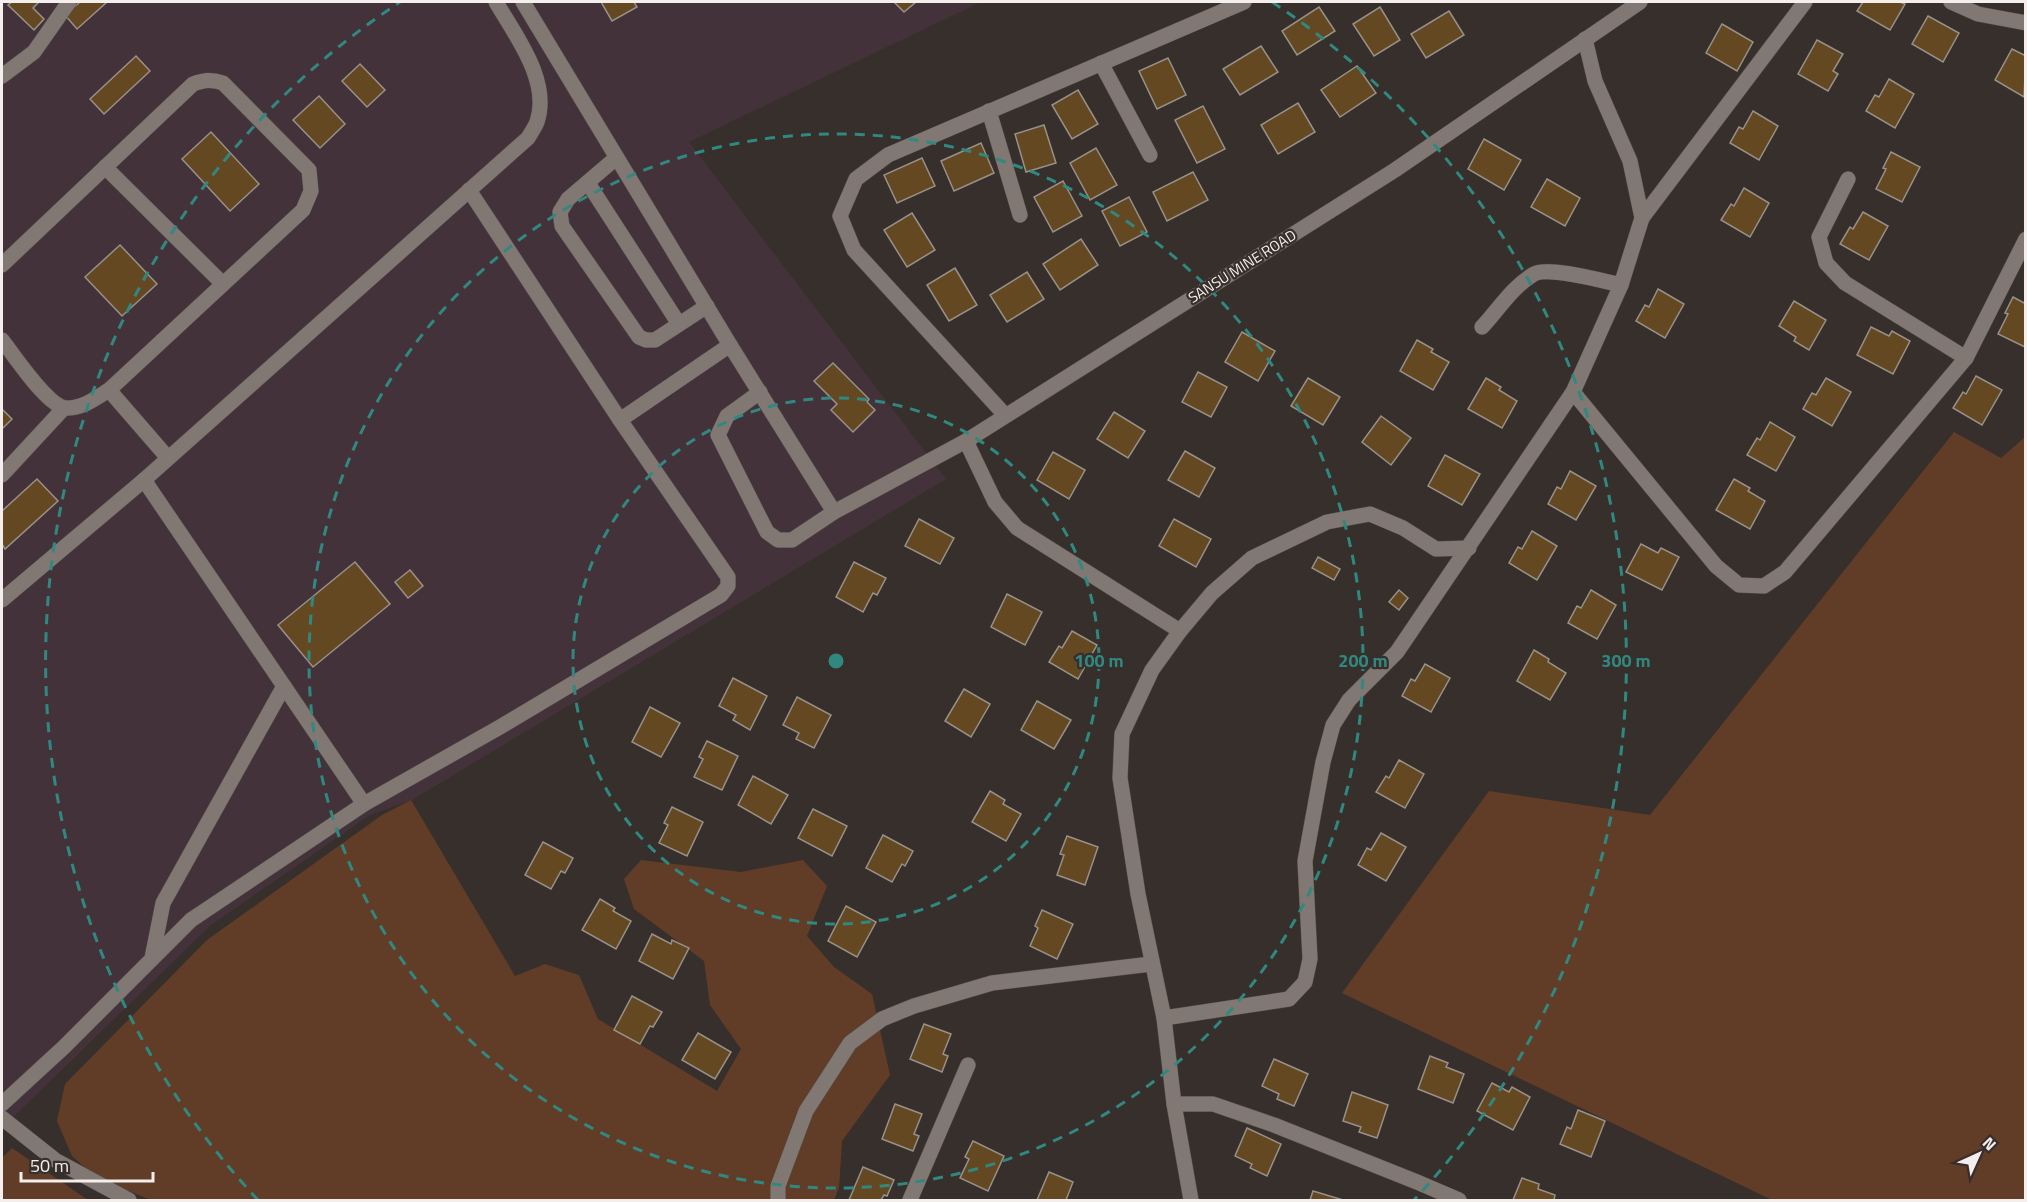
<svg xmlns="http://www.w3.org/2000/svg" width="2027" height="1202" viewBox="0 0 2027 1202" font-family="'Titillium Web',sans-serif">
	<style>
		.industrial { fill: #44323a }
		.green { fill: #613d28 }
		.building { fill: #644821; stroke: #97918a; stroke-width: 1.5 }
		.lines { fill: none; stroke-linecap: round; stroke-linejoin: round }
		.minor-casing { stroke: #514b47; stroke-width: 16 }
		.minor { stroke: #817873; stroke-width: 15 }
		.ring { fill: none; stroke: #318881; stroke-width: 3; stroke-dasharray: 10 8 }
		.labels { text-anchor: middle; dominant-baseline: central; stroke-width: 4.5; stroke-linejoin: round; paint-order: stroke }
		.street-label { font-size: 15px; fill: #f4efec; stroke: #362f2b }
		.centre { fill: #318881; stroke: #362f2b; stroke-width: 3 }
		.ring-label { font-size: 18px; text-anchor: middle; font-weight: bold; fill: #318881; stroke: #362f2b; stroke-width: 4.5; stroke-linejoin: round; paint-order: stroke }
	</style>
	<rect width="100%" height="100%" fill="#362f2b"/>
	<!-- industrial -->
	<polygon class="industrial" points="2,2 981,2 689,142 946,479 412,800 370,815 210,926 2,1128"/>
	<!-- green -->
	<g class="green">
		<polygon points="1954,432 2001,458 2025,437 2025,1200 1772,1200 1342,993 1489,791 1650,815"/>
		<polygon points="411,800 515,976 545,964 579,975 598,1019 717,1091 741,1049 710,1005 704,961 634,909 624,879 641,860 741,872 803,860 827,886 807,936 834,967 872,994 890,1075 842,1141 839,1188 834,1200 151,1200 97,1178 72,1156 57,1121 65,1084 207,940 382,815"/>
		<polygon points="12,1148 88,1200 2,1199 2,1158"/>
	</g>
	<!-- building -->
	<g class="building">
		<polygon points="12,2 39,2 33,8 44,19 34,30 8,5"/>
		<polygon points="80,2 107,2 77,29 65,15"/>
		<polygon points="601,2 634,2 637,7 612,21"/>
		<polygon points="894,2 916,2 904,12"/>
		<polygon points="1863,2 1900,2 1905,4 1890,30 1857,11"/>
		<polygon points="1319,7 1335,31 1297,55 1282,31"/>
		<polygon points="1380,7 1400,40 1374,56 1353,24"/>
		<polygon points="1449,11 1464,35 1426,58 1411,34"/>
		<polygon points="1928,16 1959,33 1943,62 1912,44"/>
		<polygon points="1722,24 1753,42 1737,71 1706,53"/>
		<polygon points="1817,40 1843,54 1833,71 1838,74 1828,91 1798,74"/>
		<polygon points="1261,46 1278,72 1240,95 1223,69"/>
		<polygon points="2012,49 2026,56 2024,97 1995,80"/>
		<polygon points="136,56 150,71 104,114 90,99"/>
		<polygon points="1168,58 1186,95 1157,109 1139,71"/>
		<polygon points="360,64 385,90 367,107 342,81"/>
		<polygon points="1357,66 1376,93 1340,117 1321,90"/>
		<polygon points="1889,79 1914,94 1895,128 1866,111 1875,95 1879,97"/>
		<polygon points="1078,90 1098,124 1072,139 1052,105"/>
		<polygon points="319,96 345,124 320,148 293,120"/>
		<polygon points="1298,103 1315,132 1278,154 1261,125"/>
		<polygon points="1203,106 1225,149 1197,163 1175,120"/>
		<polygon points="1753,111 1778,126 1759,160 1730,143 1739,127 1743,129"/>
		<polygon points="1044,125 1056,163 1026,172 1015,134"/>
		<polygon points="211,132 259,184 230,211 182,159"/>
		<polygon points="1484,139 1521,160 1504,190 1468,169"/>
		<polygon points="981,143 994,173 954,191 941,161"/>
		<polygon points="1096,148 1117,185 1090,200 1070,163"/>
		<polygon points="1891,152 1920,167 1902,202 1876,189 1886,169 1883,168"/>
		<polygon points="922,158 935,186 897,203 884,175"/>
		<polygon points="1193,172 1208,200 1167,221 1153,192"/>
		<polygon points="1547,179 1580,198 1565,226 1531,207"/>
		<polygon points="1063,181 1082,216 1053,232 1034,197"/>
		<polygon points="1744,188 1769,203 1750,237 1721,220 1731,204 1734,206"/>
		<polygon points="1129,197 1147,232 1120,246 1102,211"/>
		<polygon points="1863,212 1888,226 1869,260 1840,244 1850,227 1853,229"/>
		<polygon points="912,213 935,250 907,267 884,230"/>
		<polygon points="1081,239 1098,265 1060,290 1043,264"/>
		<polygon points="120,245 157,284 122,316 85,277"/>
		<polygon points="955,268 977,305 949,321 927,285"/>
		<polygon points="1027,272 1044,299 1007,322 990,295"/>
		<polygon points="1658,289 1684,304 1665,338 1636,321 1645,305 1649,307"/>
		<polygon points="2013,297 2026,304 2025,347 1998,334 2008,314 2005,313"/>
		<polygon points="1794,301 1826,320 1809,350 1794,341 1796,337 1779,326"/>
		<polygon points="1871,327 1889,336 1892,331 1910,341 1893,374 1857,355"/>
		<polygon points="1242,332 1275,351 1258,381 1225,362"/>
		<polygon points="1417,340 1433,349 1431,352 1449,362 1433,390 1400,371"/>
		<polygon points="833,363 869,399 867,402 875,410 853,432 831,410 837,404 814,381"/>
		<polygon points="1198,372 1227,387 1211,417 1182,402"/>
		<polygon points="1976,376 2002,390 1982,425 1953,408 1963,392 1966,394"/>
		<polygon points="1308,378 1340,397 1323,425 1291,406"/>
		<polygon points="1486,378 1501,387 1499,390 1517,401 1502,428 1468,409"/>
		<polygon points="1826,378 1851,392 1832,426 1803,409 1812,393 1816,395"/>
		<polygon points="2,409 12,419 2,429"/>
		<polygon points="1114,412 1145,431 1128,458 1097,439"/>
		<polygon points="1381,416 1411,438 1391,465 1362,442"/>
		<polygon points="1770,422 1795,437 1776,471 1747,455 1757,438 1760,440"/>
		<polygon points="1185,451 1215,468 1199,497 1168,480"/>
		<polygon points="1053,452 1085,470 1069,499 1037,480"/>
		<polygon points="1445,455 1480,474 1462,505 1428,486"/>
		<polygon points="1570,471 1596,486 1576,520 1548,504 1557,487 1561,489"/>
		<polygon points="37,479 58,501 5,549 2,544 2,511"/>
		<polygon points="1734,479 1750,488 1748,491 1765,501 1750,529 1716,510"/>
		<polygon points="919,519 954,538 940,564 905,546"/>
		<polygon points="1174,519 1211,539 1196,567 1159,546"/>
		<polygon points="1532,531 1557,546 1537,580 1509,563 1518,547 1522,549"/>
		<polygon points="1641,544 1658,553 1661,548 1679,557 1662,590 1626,572"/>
		<polygon points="1318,557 1340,569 1334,580 1312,568"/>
		<polygon points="355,562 390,604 313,667 278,625"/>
		<polygon points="854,562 886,578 877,595 873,593 863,612 836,597"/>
		<polygon points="410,570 423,586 408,598 395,582"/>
		<polygon points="1399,590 1408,598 1399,610 1389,602"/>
		<polygon points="1591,590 1616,605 1597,639 1568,623 1577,606 1581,608"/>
		<polygon points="1007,594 1042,612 1025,645 991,627"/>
		<polygon points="1072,631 1097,645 1078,679 1049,662 1059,646 1062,648"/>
		<polygon points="1534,650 1549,659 1548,662 1566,673 1550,700 1517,681"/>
		<polygon points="1425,664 1450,678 1431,712 1402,696 1411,679 1415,681"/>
		<polygon points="733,678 767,696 750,730 733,720 736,715 719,706"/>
		<polygon points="964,689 990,704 971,737 945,721"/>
		<polygon points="797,697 831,715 814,748 796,739 799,733 783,725"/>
		<polygon points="1037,701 1071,720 1054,749 1021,730"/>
		<polygon points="650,707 680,723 661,757 632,742"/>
		<polygon points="707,741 738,756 722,790 694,777 703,759 699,757"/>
		<polygon points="1399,760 1424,774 1405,808 1376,792 1386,776 1389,778"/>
		<polygon points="753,776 788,795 771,824 738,805"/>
		<polygon points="990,791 1005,800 1003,804 1021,814 1006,841 972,822"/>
		<polygon points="672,807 703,822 687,856 659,843 668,825 664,823"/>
		<polygon points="813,809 847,826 832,856 798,838"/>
		<polygon points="1381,833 1406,847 1386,881 1358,865 1367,848 1371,850"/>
		<polygon points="883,835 913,851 905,866 902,864 892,882 866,868"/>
		<polygon points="1067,836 1098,847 1085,885 1057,875 1064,855 1060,854"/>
		<polygon points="543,842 573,858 565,873 561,871 551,889 525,875"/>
		<polygon points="600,899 615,908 613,911 631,921 616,949 582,930"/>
		<polygon points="846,906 876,922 857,957 828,941"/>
		<polygon points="1042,910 1073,924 1057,959 1030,946 1038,928 1035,926"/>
		<polygon points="652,934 671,944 672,940 689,948 673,979 639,961"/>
		<polygon points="632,996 662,1012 653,1027 650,1026 640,1044 614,1030"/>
		<polygon points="924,1024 951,1034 943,1054 948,1056 942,1072 910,1059"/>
		<polygon points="698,1033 731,1052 715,1079 682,1060"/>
		<polygon points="1430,1056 1448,1063 1446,1067 1464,1074 1453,1103 1418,1089"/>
		<polygon points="1274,1059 1308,1074 1294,1106 1277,1099 1279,1094 1262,1086"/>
		<polygon points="1492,1083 1509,1092 1512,1087 1530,1097 1513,1130 1477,1111"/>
		<polygon points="1352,1092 1388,1105 1377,1138 1359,1132 1361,1127 1343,1121"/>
		<polygon points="895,1104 922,1114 914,1134 919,1136 913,1151 882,1139"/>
		<polygon points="1578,1110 1605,1121 1591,1157 1560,1144 1567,1127 1571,1129"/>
		<polygon points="1247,1128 1281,1144 1267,1176 1250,1168 1252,1164 1235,1156"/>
		<polygon points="973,1141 1004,1156 988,1191 960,1178 969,1159 965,1157"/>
		<polygon points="863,1167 894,1180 887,1196 884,1195 881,1200 849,1200"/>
		<polygon points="1049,1172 1073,1182 1066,1200 1037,1200"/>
		<polygon points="1522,1178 1539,1184 1538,1189 1555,1195 1554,1200 1513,1200"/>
		<polygon points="1313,1191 1343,1200 1310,1200"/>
	</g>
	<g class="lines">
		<!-- minor casing -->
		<g class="minor-casing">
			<g id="minor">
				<polyline points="523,2 730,345 834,512"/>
				<polyline points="1951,2 1978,14 2026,23"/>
				<polyline points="1101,63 1150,155"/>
				<polyline points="2,76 34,52 69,2"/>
				<polyline points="989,111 1020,215"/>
				<polyline points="616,158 568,199 560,212 562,226 639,337 646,340 655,340 707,306"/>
				<polyline points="105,167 223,284"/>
				<polyline points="588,183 679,324"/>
				<polyline points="469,190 620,420"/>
				<polyline points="1642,218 1805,2"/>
				<path d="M2 265 193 84C204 80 211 79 223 83L309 170 311 191 303 210 109 390C96 398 82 409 66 408 47 406 14 355 2 340"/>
				<path d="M1482 327C1498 310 1513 286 1534 274 1549 266 1603 281 1621 285"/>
				<polyline points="1966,358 2026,239"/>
				<polyline points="109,390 168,458"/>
				<polyline points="760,392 727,416 718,435 767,532 778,540 792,540 834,512 966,441 1395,170 1640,2"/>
				<polyline points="1573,392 1716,566 1739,585 1764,586 1785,572 1966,358 1845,283 1826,263 1819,237 1848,179"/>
				<polyline points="1005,415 854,250 840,216 856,179 888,155 1244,2"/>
				<polyline points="966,441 995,502 1017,528 1180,631"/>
				<polyline points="2,475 64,408"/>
				<polyline points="144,480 364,804"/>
				<path d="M2 600 144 480 528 138C531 133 535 127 537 122 551 81 515 35 496 2"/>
				<polyline points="152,958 163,903 284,686"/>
				<polyline points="1164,1018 1289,999 1305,982 1310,959 1305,861 1323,762 1333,725 1349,700 1397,652 1573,392 1621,285 1642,218 1630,161 1595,81 1585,39"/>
				<polyline points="2,1104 64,1047 191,920 364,804 500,727 721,595 728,586 728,577 620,420 730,345"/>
				<polyline points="1174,1104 1213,1104 1274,1125 1417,1182 1459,1200"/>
				<polyline points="2,1118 55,1160 129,1200"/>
				<polyline points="778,1200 778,1186 806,1111 850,1043 882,1019 914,1006 992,983 1151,964"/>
				<polyline points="910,1200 968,1065"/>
				<polyline points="1191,1200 1174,1104 1164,1018 1138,894 1120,778 1122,734 1152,670 1180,631 1212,593 1252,558 1327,522 1370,514 1403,528 1436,549 1469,548"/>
			</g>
		</g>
		<!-- minor -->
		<use href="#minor" class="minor"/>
	</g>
	<!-- distance rings -->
	<g class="ring">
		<circle cx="836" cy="661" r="263"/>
		<circle cx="836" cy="661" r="527"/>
		<path d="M258 1200A790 790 0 0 1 400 2M1272 2A790 790 0 0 1 1414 1200"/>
	</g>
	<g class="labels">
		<!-- street labels -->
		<g class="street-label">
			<text transform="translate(1242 266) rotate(-32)">SANSU MINE ROAD</text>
		</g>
	</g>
	<circle cx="836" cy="661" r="9" class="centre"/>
	<g class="ring-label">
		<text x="1099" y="667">100 m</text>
		<text x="1363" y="667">200 m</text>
		<text x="1626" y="667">300 m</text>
	</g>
	<!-- border -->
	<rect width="2027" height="1202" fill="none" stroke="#f4efec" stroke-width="6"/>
	<!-- north arrow -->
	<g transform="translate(1979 1154) rotate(45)" stroke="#362f2b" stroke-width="4.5" paint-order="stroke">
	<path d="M0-4.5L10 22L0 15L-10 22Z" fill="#f4efec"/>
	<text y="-9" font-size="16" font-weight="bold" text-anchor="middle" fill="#f4efec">N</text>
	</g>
	<!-- scale -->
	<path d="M21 1172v9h132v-9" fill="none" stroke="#f4efec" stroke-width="3"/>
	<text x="30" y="1172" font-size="18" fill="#f4efec" stroke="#362f2b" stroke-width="4.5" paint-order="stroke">50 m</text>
</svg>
